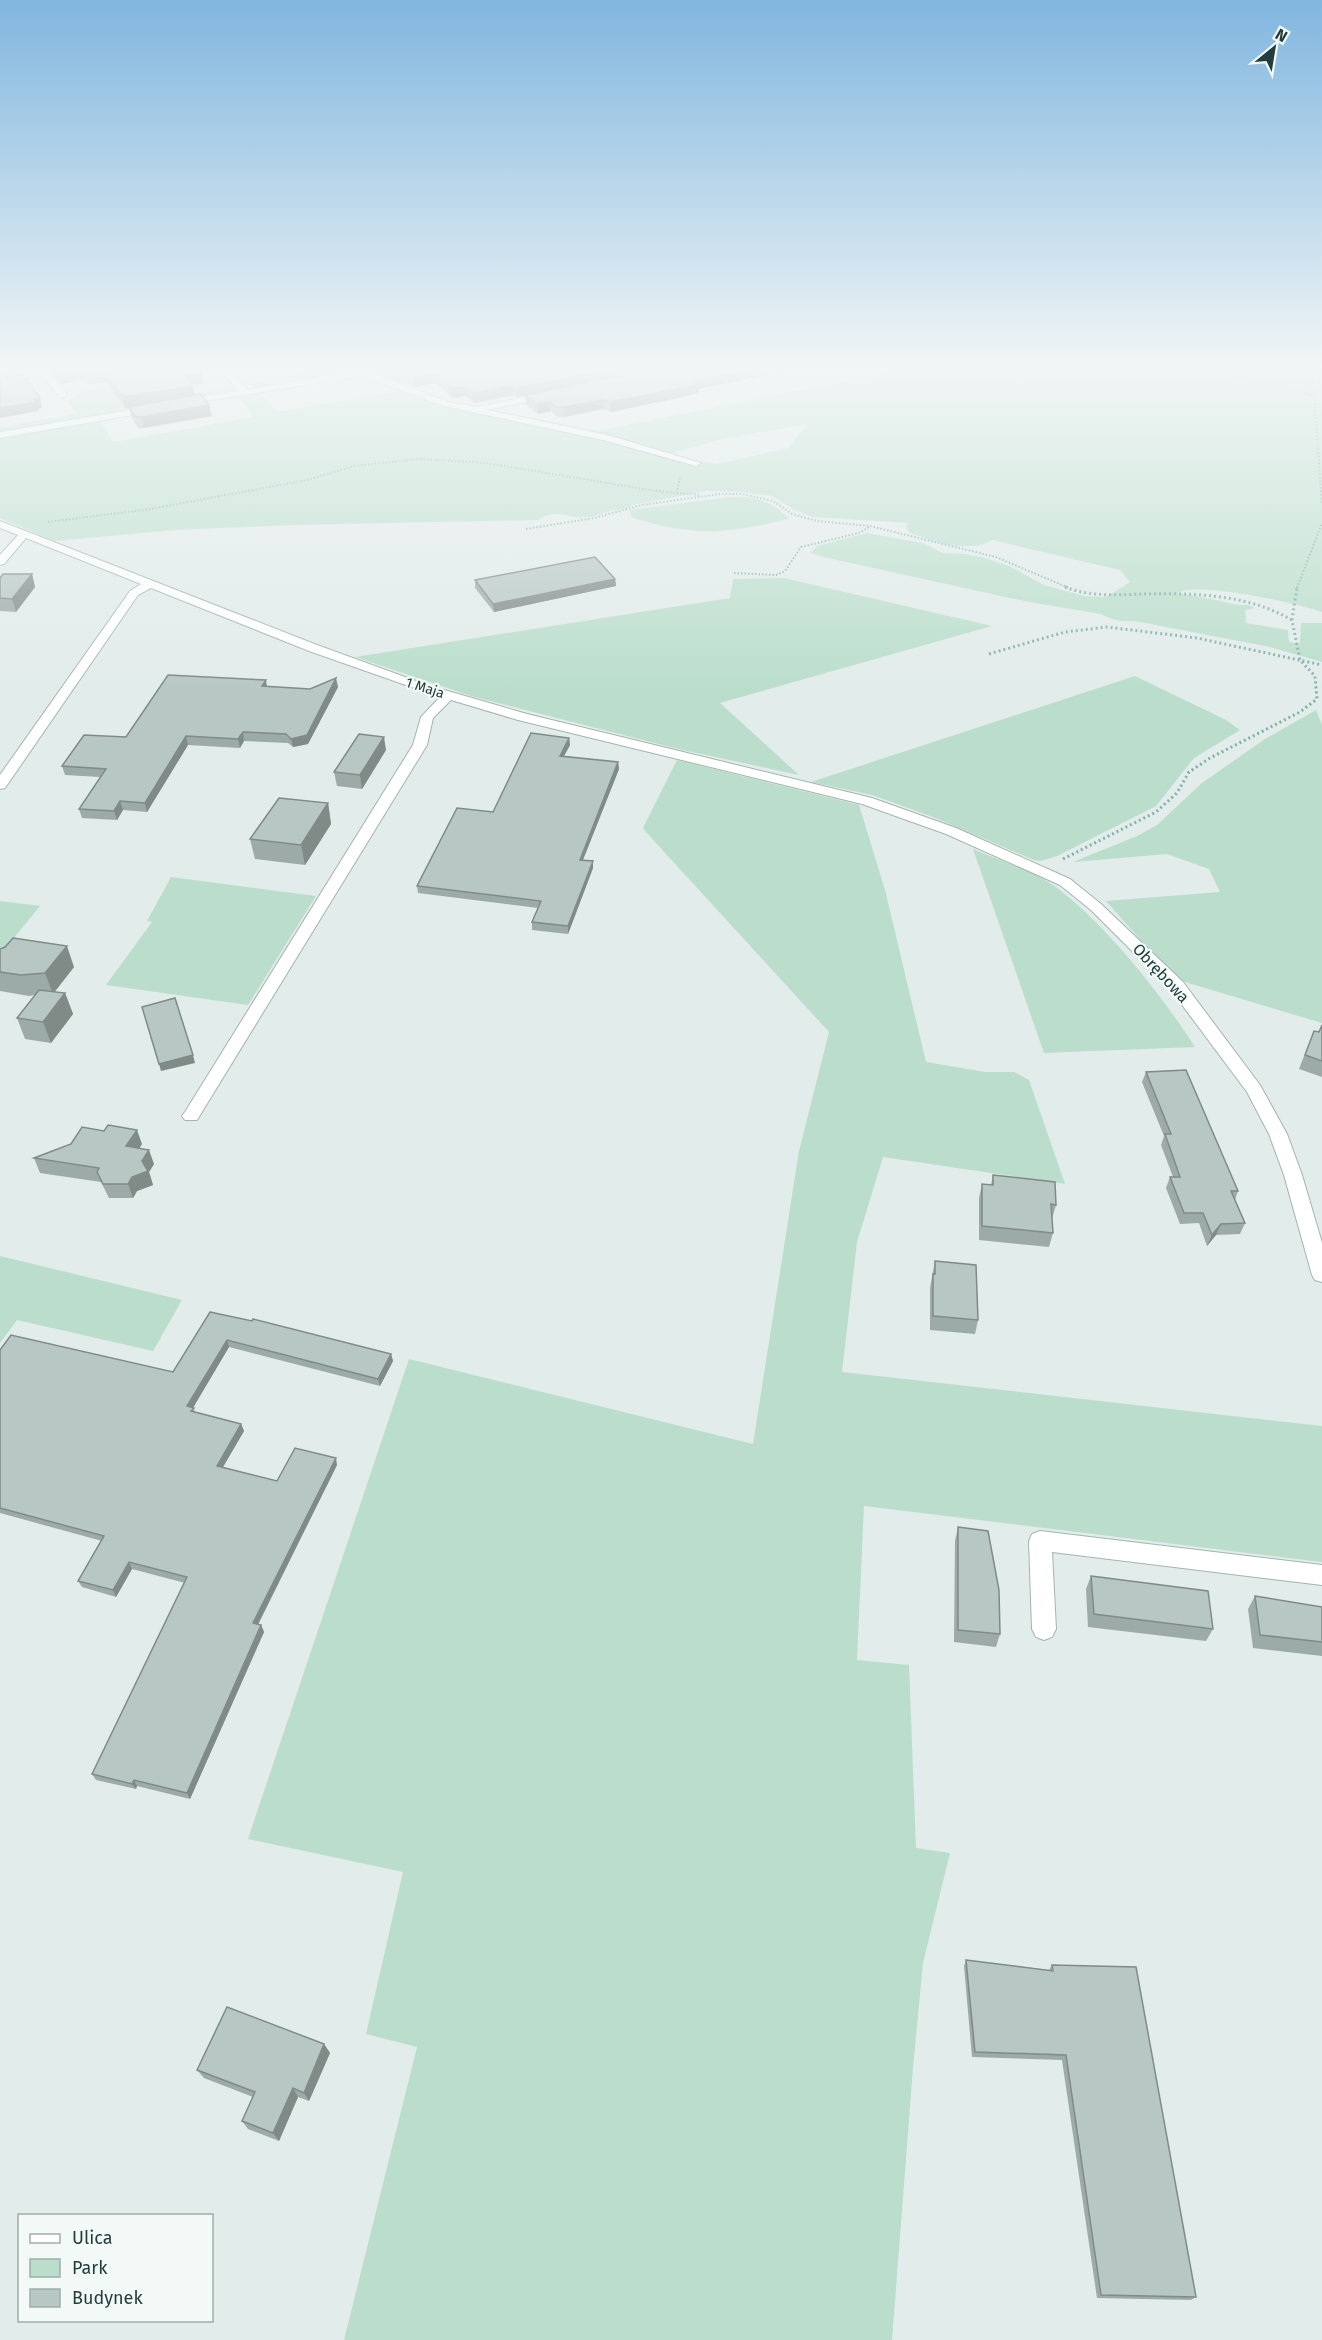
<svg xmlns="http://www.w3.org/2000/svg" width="1322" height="2340" viewBox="0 0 1322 2340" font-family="'Fira Sans',sans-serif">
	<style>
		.green { fill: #badecb }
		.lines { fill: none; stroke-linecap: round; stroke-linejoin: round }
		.minor-casing { stroke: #a4b4b2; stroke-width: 2 }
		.path-far1 { stroke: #81b1ab; stroke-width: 2; stroke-dasharray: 1.5 2; stroke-linecap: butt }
		.path { stroke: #81b1ab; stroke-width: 3; stroke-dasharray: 2 3; stroke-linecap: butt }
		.minor { fill: #fff; fill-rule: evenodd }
		.wall { fill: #9daba8 }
		.shaded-wall { fill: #808b88 }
		.building { fill: #b7c7c3; stroke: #808b88; stroke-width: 1.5 }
		.labels { text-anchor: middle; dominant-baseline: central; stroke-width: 4.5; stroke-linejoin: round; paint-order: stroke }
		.far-street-label { font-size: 14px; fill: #213e3c; stroke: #f2f9f7 }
		.street-label { font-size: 16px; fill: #213e3c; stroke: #f2f9f7 }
	</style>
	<rect width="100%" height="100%" fill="#e2ecea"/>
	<!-- green -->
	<g class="green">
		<polygon points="324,365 355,365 339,373 254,388 250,383 328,369"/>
		<path d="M888 365H1322V612C1296 603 1199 581 1177 593 1196 596 1214 599 1233 604 1242 606 1247 603 1255 608L1245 610 1246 623 1288 630 1289 642 1300 644 1301 623H1322V662L1270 647 1135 621C1122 622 1112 620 1101 614L1024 601 823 557 810 553 817 546 867 533 922 543 943 553 966 554 985 558 1009 566 1044 585 1084 596 1106 597 1130 582 1120 570 992 540C969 554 933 542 909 532L906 527 909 523 813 517 793 509 772 496 741 492 706 491 633 505C626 510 623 508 616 510 606 511 598 516 588 517 570 520 557 507 538 520L293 525 175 530 54 541 0 518V438L100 422 113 442 254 417 241 400 230 397 258 392 278 412 405 390 432 403 603 438 674 458 687 465 707 462 717 464 788 448 807 424 722 439 673 453 593 432 897 371Z"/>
		<polygon points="152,379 168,398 229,387 232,391 0,433 0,427 77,414 67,401 82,391"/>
		<path d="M730 497C756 497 771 500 789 519 727 533 694 538 631 517L630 510Z"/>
		<polygon points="784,578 992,626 720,703 799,775 678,749 471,696 355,657 730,598 733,579"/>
		<polygon points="1135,676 1226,720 1240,730 1194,758 1156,806 1057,856 1041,861 1034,860 933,817 872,795 811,782"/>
		<polygon points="1316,710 1322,725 1322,1023 1175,979 1106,901 1220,892 1209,869 1167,854 1073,862 1137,836 1157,825 1202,783 1265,739"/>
		<polygon points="677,760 859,805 885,890 926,1062 985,1072 1014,1072 1029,1080 1065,1184 883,1157 857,1242 842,1372 1322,1426 1322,1562 864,1506 857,1660 909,1665 916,1848 950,1853 923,1963 913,2068 892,2340 344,2340 417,2047 366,2034 403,1872 248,1839 409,1359 753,1444 799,1151 829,1032 645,831 643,828"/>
		<path d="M973 849C999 860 1030 869 1053 885 1103 921 1162 995 1195 1047L1044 1053Z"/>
		<polygon points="171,877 316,896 248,1005 106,985 152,922 147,921"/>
		<polygon points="0,901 40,906 0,955"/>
		<polygon points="0,1256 182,1300 153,1351 17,1320 0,1343"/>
	</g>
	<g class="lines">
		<!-- minor casing -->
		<g class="minor-casing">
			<g id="minor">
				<polygon points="70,365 90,365 50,374 67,395 62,398 59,397 42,375 0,382 0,376"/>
				<polygon points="217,365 226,365 247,390 363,370 449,402 477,407 548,392 551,393 551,397 487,410 608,435 701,463 696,466 603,440 444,406 362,376 180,405 180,401 183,400 238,391"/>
				<polygon points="153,406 158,409 156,411 0,438 0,432"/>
				<polygon points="0,521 317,645 427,685 527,714 872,798 956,828 1070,879 1101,904 1183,982 1260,1085 1287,1134 1302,1175 1322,1243 1322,1282 1315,1280 1312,1275 1284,1175 1269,1134 1247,1092 1171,990 1091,910 1060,885 946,834 862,804 518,720 451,700 433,718 427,745 197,1120 185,1120 182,1116 185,1112 413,745 421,717 440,697 309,651 151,588 138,595 5,788 0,789 0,775 130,591 141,584 26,538 4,564 0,565 0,555 18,535 0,528"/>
				<polygon points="1040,1531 1322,1565 1322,1585 1052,1552 1056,1629 1052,1637 1044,1640 1036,1637 1032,1629 1029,1541 1032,1534"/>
			</g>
		</g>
		<!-- path-far1 -->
		<g class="path-far1">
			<polyline points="1188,365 1313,395"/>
			<polyline points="1312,365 1322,504"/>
			<polyline points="677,493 680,476"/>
			<polyline points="48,522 150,509 307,480 354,466 419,459 486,463 656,491 701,495"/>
			<polyline points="526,529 594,518 642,505 720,494 742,494 773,501 792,514 817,521 870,526 996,557 1069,588"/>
			<polyline points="734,573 776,575 785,571 801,547 859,533 869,527"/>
			<polyline points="1297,588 1322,523"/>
		</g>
		<!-- path -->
		<g class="path">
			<path d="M1065 587C1089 597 1118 595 1143 594 1194 593 1247 594 1292 620"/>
			<polyline points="989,654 1065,632 1107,627 1197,638 1322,665"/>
			<polyline points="1063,859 1156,812 1177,793 1189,772 1210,758 1300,712 1317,699 1315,676 1300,660 1292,620 1297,587"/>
		</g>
		<!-- minor -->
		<use href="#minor" class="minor"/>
	</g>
	<!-- wall -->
	<g class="wall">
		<polygon points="43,365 196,365 204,383 193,385 195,395 209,405 212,416 144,428 138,428 132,418 129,408 125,408 106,382 89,384 85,379 61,384 54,375 51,366 44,367"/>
		<polygon points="359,365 813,365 699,389 699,393 682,397 611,412 603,409 564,417 558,417 551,411 538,414 526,405 525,395 516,397 514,395 474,403 466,396 452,398 436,383 415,387 362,368"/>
		<polygon points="32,574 35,587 16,612 0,611 0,578"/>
		<polygon points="615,579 616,586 494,612 475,588 475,580"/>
		<polygon points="267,687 310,689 338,687 308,744 293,747 288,743 244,741 240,748 188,745 147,812 123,810 117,820 82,818 79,809 100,777 65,775 62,766 126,737"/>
		<polygon points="569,738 570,745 564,756 618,762 619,769 583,860 593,868 568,934 532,930 532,922 538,908 418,893 417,886"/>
		<polygon points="386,750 362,789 337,786 334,772"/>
		<polygon points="328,803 331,824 305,865 255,859 250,839"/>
		<polygon points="0,949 74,967 54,992 65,993 73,1014 51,1043 25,1039 17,1018 35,995 29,996 0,991"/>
		<polygon points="1322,1025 1322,1077 1299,1069 1314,1031 1319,1032"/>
		<polygon points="1146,1072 1238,1191 1235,1200 1245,1223 1240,1234 1216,1235 1207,1246 1199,1223 1180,1224 1166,1188 1170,1177 1173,1177 1161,1145 1164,1136 1142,1082"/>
		<polygon points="104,1131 142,1144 139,1148 154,1164 149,1172 153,1185 137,1191 133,1198 109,1198 101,1182 40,1173 34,1158"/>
		<polygon points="993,1175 1056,1205 1052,1219 1053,1233 1049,1247 979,1240 979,1198 982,1184 991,1185"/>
		<polygon points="935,1261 978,1320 975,1334 930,1330 930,1288"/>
		<polygon points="210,1312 391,1354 393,1361 380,1386 229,1347 193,1407 195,1412 241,1424 244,1431 223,1467 277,1481 337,1465 258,1625 261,1625 264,1632 190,1799 137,1786 136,1789 96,1780 92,1774 185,1583 132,1569 116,1597 82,1587 78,1581 102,1541 0,1513 0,1350 173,1372"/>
		<polygon points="958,1527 1000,1634 996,1647 954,1642 955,1541"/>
		<polygon points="1091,1576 1213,1629 1206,1641 1088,1627 1086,1589"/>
		<polygon points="1255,1596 1322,1607 1322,1656 1253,1648 1248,1609"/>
		<polygon points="966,1960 1049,1970 1052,1965 1196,2297 1191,2300 1097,2298 1062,2060 972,2057 964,1966"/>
		<polygon points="324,2044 330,2053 309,2101 298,2097 279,2141 248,2129 242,2121 253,2097 204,2078 197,2070"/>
	</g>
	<!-- shaded-wall -->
	<g class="shaded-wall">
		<polygon points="635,365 683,365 516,397 516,388"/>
		<polygon points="771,365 813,365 699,389 699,393 682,397 611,412 610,402 695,381"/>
		<polygon points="83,369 85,379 61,384 58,373"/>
		<polygon points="103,371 106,382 89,384 87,374"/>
		<polygon points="202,373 204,383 187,386 185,375"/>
		<polygon points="435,374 436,383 415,387 414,378"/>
		<polygon points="193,386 195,396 125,408 123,397"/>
		<polygon points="513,386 514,395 474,403 473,393"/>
		<polygon points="465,387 466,396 452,398 451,389"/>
		<polygon points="40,398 42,408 38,409 39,411 0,418 0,408"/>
		<polygon points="603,400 603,409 564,417 564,407"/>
		<polygon points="550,402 551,411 538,414 537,404"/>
		<polygon points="209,405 212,416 144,428 141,417"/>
		<polygon points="32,574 35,587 16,612 12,599"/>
		<polygon points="615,579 616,586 494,612 493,604"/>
		<polygon points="336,678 338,687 308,744 293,747 291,739"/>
		<polygon points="266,680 267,688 262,686"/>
		<polygon points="243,732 244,741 240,748 238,739"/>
		<polygon points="186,736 188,745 147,812 145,803"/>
		<polygon points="384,737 386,750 362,789 360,775"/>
		<polygon points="569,738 570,745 560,763 560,756"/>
		<polygon points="618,762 619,769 580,867 580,860"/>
		<polygon points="120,801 123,810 117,820 114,811"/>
		<polygon points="328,803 331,824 305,865 301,845"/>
		<polygon points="593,861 593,868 568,934 568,926"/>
		<polygon points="67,946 74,967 53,994 45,973"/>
		<polygon points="65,993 73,1014 51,1043 43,1022"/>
		<polygon points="193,1055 195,1063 161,1071 159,1064"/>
		<polygon points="137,1130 142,1144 132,1161 126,1146"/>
		<polygon points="149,1150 154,1164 149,1172 153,1185 137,1191 133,1198 128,1184"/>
		<polygon points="1221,1224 1216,1235 1207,1246 1212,1235"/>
		<polygon points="227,1340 229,1347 190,1413 187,1406"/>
		<polygon points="391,1354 393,1361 380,1386 378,1379"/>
		<polygon points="241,1424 244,1431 220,1472 217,1466"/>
		<polygon points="336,1458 337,1465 255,1630 253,1623"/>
		<polygon points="129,1562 132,1569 116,1597 113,1590"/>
		<polygon points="261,1625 264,1632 190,1799 187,1793"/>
		<polygon points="134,1780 137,1786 136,1789 132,1784"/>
		<polygon points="324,2044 330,2053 309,2101 304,2093"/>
		<polygon points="293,2088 298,2097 279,2141 273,2133"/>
	</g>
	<!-- building -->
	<g class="building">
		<polygon points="51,365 196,365 202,373 185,375 193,386 123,397 103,371 87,374 83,369 58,373"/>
		<polygon points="378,365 635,365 516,388 513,386 473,393 465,387 451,389 435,374 414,378"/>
		<polygon points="678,365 771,365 695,381 699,384 682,388 610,402 603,400 564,407 557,407 550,402 537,404 525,395"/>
		<polygon points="22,374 40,398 34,399 36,402 0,408 0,378"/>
		<polygon points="201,394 209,405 141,417 136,417 129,407"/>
		<polygon points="595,557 615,579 493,604 475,580"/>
		<polygon points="3,574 32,574 12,599 0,598 0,578"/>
		<polygon points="168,675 266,680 262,686 310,689 336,678 307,735 291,739 286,734 243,732 238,739 186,736 145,803 120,801 114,811 79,809 106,769 62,766 84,735 126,737"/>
		<polygon points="531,733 569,738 560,756 618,762 580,860 593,861 568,926 532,922 541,901 417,886 457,808 493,812"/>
		<polygon points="359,734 384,737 360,775 334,772"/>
		<polygon points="279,798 328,803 301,845 250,839"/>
		<polygon points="13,938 67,946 45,973 21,975 0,972 0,949 5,947"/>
		<polygon points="39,990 65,993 43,1022 17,1018"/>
		<polygon points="175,998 193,1055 159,1064 142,1007"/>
		<polygon points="1322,1025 1322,1061 1305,1055 1314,1031 1319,1032"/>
		<polygon points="1186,1070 1238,1191 1231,1191 1245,1223 1221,1224 1212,1235 1203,1213 1184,1213 1170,1177 1180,1177 1165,1134 1171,1134 1146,1072"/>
		<polygon points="108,1125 137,1130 126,1146 149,1150 142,1161 148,1171 132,1177 128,1184 103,1184 97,1172 99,1168 34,1158 71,1144 82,1127 104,1131"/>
		<polygon points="993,1175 1055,1182 1056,1205 1051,1204 1053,1233 982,1226 982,1184 993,1185"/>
		<polygon points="935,1261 976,1265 978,1320 933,1316 933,1274 935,1274"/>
		<polygon points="210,1312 252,1321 253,1319 391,1354 378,1379 227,1340 187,1406 194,1408 191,1411 241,1424 217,1466 277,1481 295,1448 336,1458 253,1623 261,1625 187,1793 134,1780 132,1784 92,1774 187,1577 129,1562 113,1590 78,1581 104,1536 0,1508 0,1350 11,1335 173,1372"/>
		<polygon points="958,1527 988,1531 999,1590 1000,1634 958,1630"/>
		<polygon points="1091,1576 1208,1591 1213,1629 1094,1614"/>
		<polygon points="1255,1596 1322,1607 1322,1642 1260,1635"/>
		<polygon points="966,1960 1053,1971 1052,1965 1136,1967 1196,2297 1101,2295 1066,2055 975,2052"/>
		<polygon points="227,2007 324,2044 304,2093 293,2088 273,2133 242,2121 255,2092 197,2070"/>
	</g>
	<!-- sky -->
	<linearGradient id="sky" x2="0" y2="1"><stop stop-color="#81b6e0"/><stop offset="0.53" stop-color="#f2f6f6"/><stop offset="1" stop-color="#f2f6f6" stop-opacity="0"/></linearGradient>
	<rect width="1322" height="693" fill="url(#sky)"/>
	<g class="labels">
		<!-- far-street labels -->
		<g class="far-street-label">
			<text transform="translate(425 688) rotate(18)">1 Maja</text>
		</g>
		<!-- street labels -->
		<g class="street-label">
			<text transform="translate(1161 973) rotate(47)">Obrębowa</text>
		</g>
	</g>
	<!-- legend -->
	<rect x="18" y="2214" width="195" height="108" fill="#f2f9f7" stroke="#9eaeac" stroke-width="1.5"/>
	<rect x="30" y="2234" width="30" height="9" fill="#ffffff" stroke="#9eaeac" stroke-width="1.5"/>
	<text x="72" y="2244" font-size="18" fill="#213e3c">Ulica</text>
	<rect x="30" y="2259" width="30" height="18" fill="#badecb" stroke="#9eaeac" stroke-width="1.5"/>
	<text x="72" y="2274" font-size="18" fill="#213e3c">Park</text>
	<rect x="30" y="2289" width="30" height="18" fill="#b7c7c3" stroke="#9eaeac" stroke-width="1.5"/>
	<text x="72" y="2304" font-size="18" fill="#213e3c">Budynek</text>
	<!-- north arrow -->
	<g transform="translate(1274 48) rotate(30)" stroke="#f2f9f7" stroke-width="4.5" paint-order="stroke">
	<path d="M0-4.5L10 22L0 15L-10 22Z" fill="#213e3c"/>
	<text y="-9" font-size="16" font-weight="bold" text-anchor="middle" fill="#213e3c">N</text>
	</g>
</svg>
